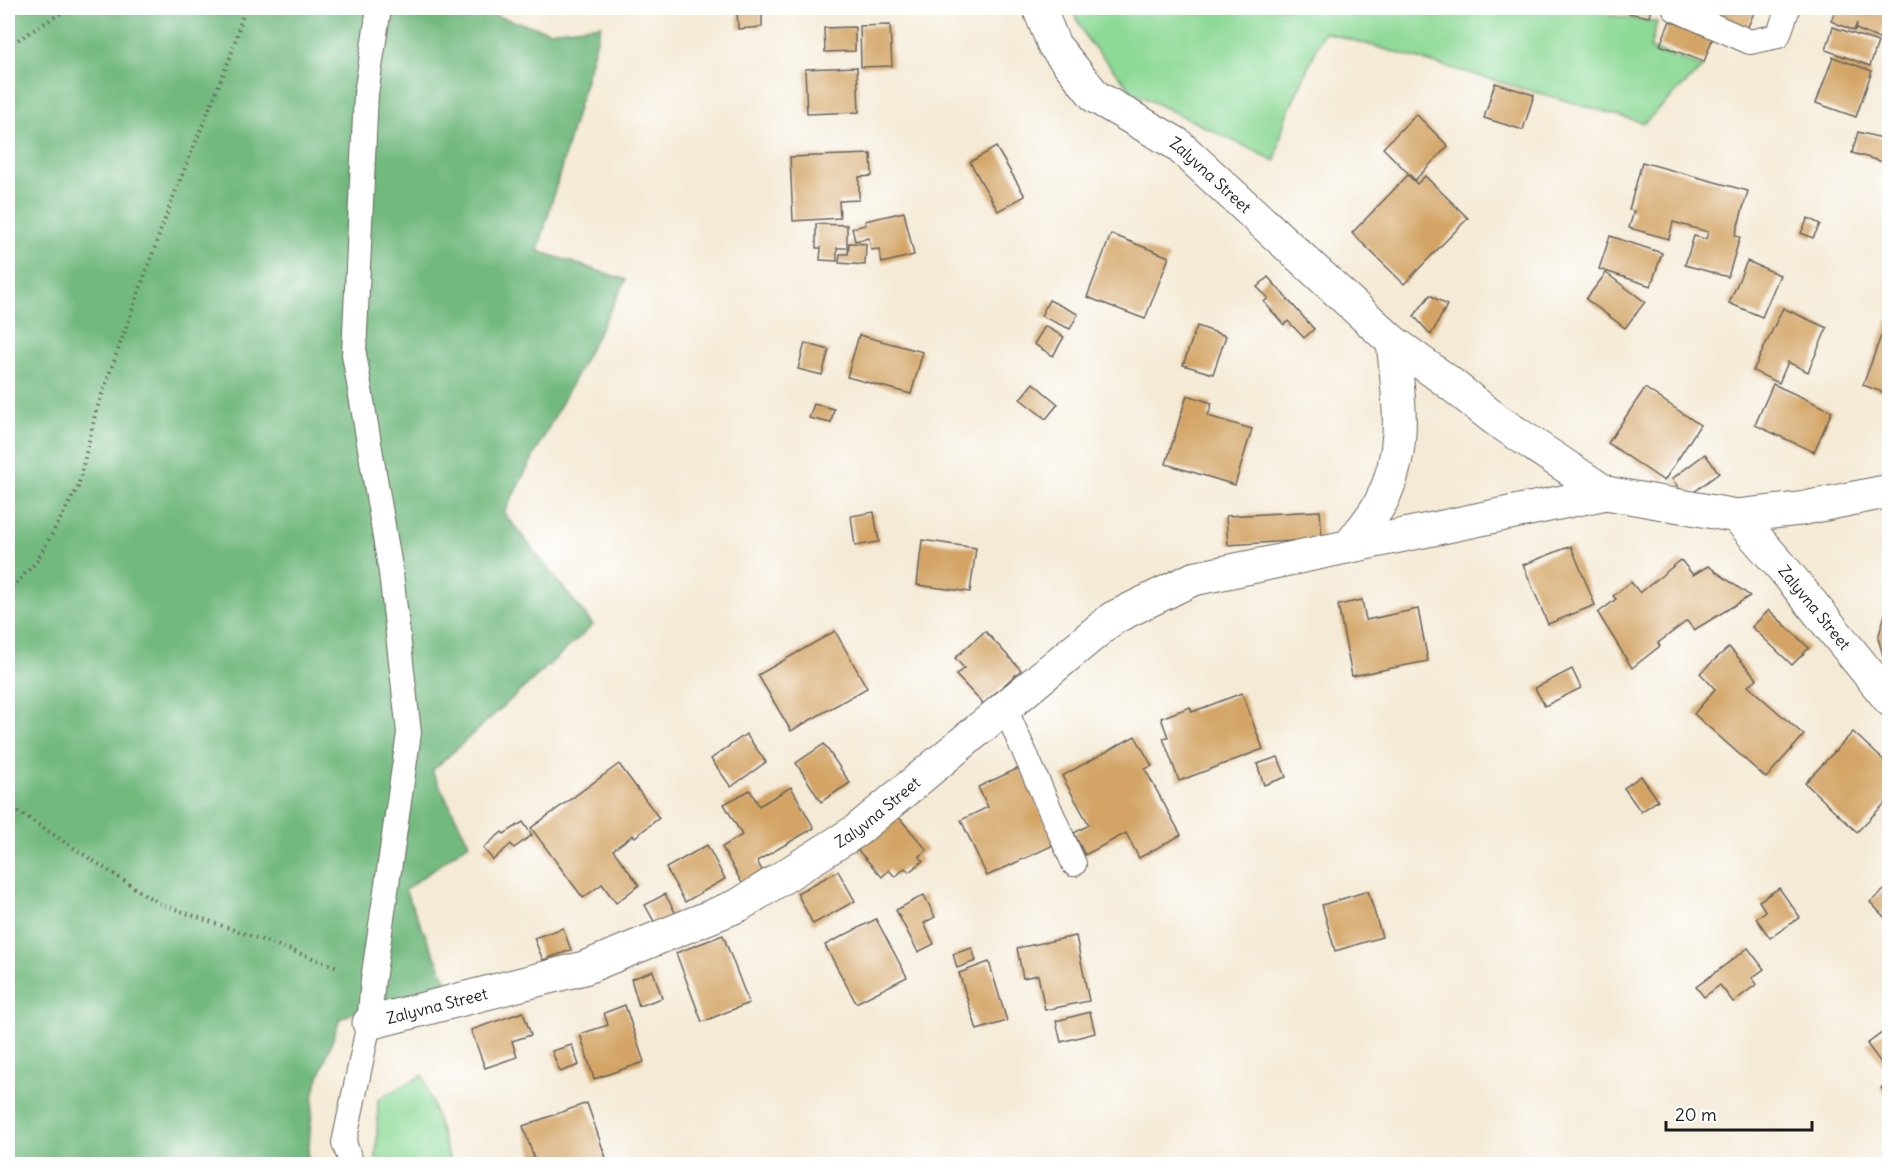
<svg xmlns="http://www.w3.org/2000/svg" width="1897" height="1172" viewBox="0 0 1897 1172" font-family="Delius,sans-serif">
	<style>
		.green { fill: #8dd996; stroke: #547a59; stroke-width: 1.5 }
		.forest { fill: #72b97f; stroke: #476a4e; stroke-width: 1.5 }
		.building { fill: #d3a465 }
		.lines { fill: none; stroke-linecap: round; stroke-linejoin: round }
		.service-casing { stroke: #68645d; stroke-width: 26 }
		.minor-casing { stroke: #68645d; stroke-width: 35 }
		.path { stroke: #68645d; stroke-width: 4; stroke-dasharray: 1.5 4.5; stroke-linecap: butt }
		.service { stroke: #fff; stroke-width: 24 }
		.minor { stroke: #fff; stroke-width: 33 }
		.labels { text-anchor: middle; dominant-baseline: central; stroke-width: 6; stroke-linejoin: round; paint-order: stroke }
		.street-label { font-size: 16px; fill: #1c1c1c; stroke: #fff }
	</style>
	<rect width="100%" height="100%" fill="#fff"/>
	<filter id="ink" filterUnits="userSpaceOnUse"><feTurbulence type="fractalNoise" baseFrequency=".0167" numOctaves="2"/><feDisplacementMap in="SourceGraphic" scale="12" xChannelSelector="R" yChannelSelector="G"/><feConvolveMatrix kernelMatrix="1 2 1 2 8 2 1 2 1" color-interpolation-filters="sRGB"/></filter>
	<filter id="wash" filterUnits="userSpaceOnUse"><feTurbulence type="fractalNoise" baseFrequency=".008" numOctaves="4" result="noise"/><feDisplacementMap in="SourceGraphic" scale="24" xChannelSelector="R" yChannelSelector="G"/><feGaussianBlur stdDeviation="1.35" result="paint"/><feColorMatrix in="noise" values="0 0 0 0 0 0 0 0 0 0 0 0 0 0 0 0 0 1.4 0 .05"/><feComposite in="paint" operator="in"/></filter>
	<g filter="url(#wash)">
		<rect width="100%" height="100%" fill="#f4ead5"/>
		<!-- green -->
		<g class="green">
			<polygon points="1071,8 1601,8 1601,14 1657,22 1650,48 1703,67 1644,123 1324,32 1285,119 1275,161 1134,93 1087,39"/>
			<polygon points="423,1075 451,1164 376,1164 378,1099"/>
		</g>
		<!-- forest -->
		<polygon class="forest" points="8,8 468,8 549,31 601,25 538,251 626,280 504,513 593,625 432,771 469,843 405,890 450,989 373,1004 340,1019 314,1091 307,1164 16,1164 8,1156"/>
		<g id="blocks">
			<!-- building -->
			<g class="building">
				<polygon points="801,8 878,8 878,9 801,12"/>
				<polygon points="1601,8 1651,8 1649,17"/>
				<polygon points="1703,8 1756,8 1747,29 1702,11"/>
				<polygon points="1836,8 1890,8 1890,13 1879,39 1856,29 1857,23 1854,31 1831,21"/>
				<polygon points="762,10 762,27 738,29 737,11"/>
				<polygon points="1670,21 1713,37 1704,62 1660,45"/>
				<polygon points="1890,21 1890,41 1882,38"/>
				<polygon points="890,25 892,66 861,67 860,26"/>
				<polygon points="855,27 855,51 825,52 824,28"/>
				<polygon points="1833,27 1878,42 1870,66 1826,50"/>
				<polygon points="1833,57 1872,71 1856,117 1816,103"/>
				<polygon points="857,67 859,112 807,114 805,69"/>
				<polygon points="1495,83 1534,95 1523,130 1484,118"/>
				<polygon points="1416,114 1448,146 1415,180 1383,148"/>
				<polygon points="1858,132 1890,140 1890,164 1852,153"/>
				<polygon points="996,147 1025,196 998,211 970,162"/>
				<polygon points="871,154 872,176 859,177 859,200 839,201 840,218 793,221 790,157"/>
				<polygon points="1642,162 1748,191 1735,236 1740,237 1728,277 1685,265 1694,236 1706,239 1708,232 1673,222 1669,239 1629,228 1634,211 1629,210"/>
				<polygon points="1408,175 1417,184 1425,176 1468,218 1404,284 1352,233"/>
				<polygon points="904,212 914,255 882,263 879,249 871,250 869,238 855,241 852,228 866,225 865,221"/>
				<polygon points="1808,218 1820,224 1813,238 1801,233"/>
				<polygon points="816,224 847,225 847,248 837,248 837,261 820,260 821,248 816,248"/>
				<polygon points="1111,234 1169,257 1145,319 1087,297"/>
				<polygon points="1610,236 1662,253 1651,286 1599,269"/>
				<polygon points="849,243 866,244 865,265 839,263 840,254 848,254"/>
				<polygon points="1747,261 1780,275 1762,317 1729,303"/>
				<polygon points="1606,273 1645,302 1625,328 1586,299"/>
				<polygon points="1268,277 1314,329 1304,338 1288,321 1284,325 1264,302 1268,298 1257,287"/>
				<polygon points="1430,295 1447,305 1431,335 1414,316"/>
				<polygon points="1049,300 1078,314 1070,329 1041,316"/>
				<polygon points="1783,308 1827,328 1808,372 1788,362 1779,383 1753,371"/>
				<polygon points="1887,320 1890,321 1890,395 1863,385"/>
				<polygon points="1045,326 1064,337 1053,356 1034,344"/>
				<polygon points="1197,326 1226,336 1213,374 1183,365"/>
				<polygon points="859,335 923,352 911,394 847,377"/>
				<polygon points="805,343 829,350 822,375 798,369"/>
				<polygon points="1033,383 1058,404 1046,419 1020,399"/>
				<polygon points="1773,384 1832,411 1814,452 1755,425"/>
				<polygon points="1645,388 1700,425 1664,481 1608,443"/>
				<polygon points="1187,395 1212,403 1208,416 1252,429 1235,485 1166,464"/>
				<polygon points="814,404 834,409 831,423 809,418"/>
				<polygon points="1705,454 1719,473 1686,498 1672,479"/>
				<polygon points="1320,511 1322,539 1228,545 1226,516"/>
				<polygon points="874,512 879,542 855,546 851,516"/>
				<polygon points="922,540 976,548 970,592 917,585"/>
				<polygon points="1571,546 1595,605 1548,624 1523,565"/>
				<polygon points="1681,560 1693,575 1708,566 1750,596 1694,630 1687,621 1658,643 1660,646 1632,668 1598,613 1616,599 1613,596 1631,582 1640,593"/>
				<polygon points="1362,600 1366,620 1418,609 1428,661 1352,676 1338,605"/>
				<polygon points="1889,601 1890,601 1890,672 1887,669 1878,638"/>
				<polygon points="1769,610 1809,648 1792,665 1752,627"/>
				<polygon points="835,631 867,688 791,731 758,675"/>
				<polygon points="985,631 1021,670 983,704 956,675 964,668 955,658"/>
				<polygon points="1729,647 1757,679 1748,686 1804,735 1766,778 1694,714 1715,689 1700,673"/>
				<polygon points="1572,669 1581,688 1545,706 1535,688"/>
				<polygon points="1242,693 1263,749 1179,781 1163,738 1168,737 1161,718 1190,707 1192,712"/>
				<polygon points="1853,732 1890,766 1890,798 1857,832 1805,783"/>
				<polygon points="746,734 766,762 731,787 711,759"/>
				<polygon points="1135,736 1152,766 1145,769 1181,835 1139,858 1126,833 1085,855 1074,833 1089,825 1062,776"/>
				<polygon points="824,744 850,783 821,802 796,763"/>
				<polygon points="1278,757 1286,777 1264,785 1257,764"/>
				<polygon points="619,764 659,818 635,837 633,835 613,850 639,885 616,903 602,884 583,898 531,828"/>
				<polygon points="1021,767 1056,844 987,876 961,820 988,807 978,787"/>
				<polygon points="1641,776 1658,800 1641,812 1624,788"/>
				<polygon points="791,787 814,828 757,861 764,874 743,885 722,847 742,835 724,804 750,790 759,806"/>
				<polygon points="896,814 927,850 919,856 923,861 909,872 905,868 895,877 889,870 882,877 856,848"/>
				<polygon points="523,822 532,835 514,848 511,844 493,860 483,848 502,832 504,834"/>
				<polygon points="707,845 725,879 685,902 666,868"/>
				<polygon points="838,871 855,901 813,924 797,893"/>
				<polygon points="1890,885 1890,923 1870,902"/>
				<polygon points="1779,888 1800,917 1770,938 1756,918 1766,912 1759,901"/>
				<polygon points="1368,891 1382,937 1335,951 1322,905"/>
				<polygon points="665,894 676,914 656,925 645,905"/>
				<polygon points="924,895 935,917 924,923 934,944 918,952 896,910"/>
				<polygon points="876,919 907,977 856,1003 825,945"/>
				<polygon points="563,928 571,950 543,960 534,938"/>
				<polygon points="723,935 749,1003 702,1022 676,953"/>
				<polygon points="1076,936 1089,1001 1045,1010 1038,975 1023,978 1017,948"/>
				<polygon points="972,948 976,961 957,968 953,954"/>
				<polygon points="1748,948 1764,969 1752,978 1757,984 1733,1002 1720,985 1704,997 1696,987"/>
				<polygon points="989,962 1007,1021 977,1030 959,973"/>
				<polygon points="653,971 662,998 639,1006 631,979"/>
				<polygon points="625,1005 644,1062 594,1079 580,1034 608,1025 604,1013"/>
				<polygon points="523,1012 531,1035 512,1041 517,1057 485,1068 471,1030"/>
				<polygon points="1090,1012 1095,1033 1061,1042 1056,1021"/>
				<polygon points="1890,1027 1890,1075 1867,1044"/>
				<polygon points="572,1045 579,1065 560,1072 552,1051"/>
				<polygon points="1890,1081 1890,1100 1881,1088"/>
				<polygon points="587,1103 608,1164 536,1164 523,1126"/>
			</g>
		</g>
	</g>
	<g filter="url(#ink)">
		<use href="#blocks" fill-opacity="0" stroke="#68645d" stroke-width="1.5"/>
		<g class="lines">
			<!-- service casing -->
			<g class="service-casing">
				<g id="service">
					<polyline points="1675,9 1750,42 1778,36 1788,8"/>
					<polyline points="1004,706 1074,864"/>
					<polyline points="352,1164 344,1143 369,1023 373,980 409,733 391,573 354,354 366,94 379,8"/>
				</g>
			</g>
			<!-- minor casing -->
			<g class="minor-casing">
				<g id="minor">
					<path id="s1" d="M1039 8 1054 45 1096 97 1177 144 1393 342 1447 381 1495 419 1606 493"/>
					<path id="s2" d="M1737 516 1781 566 1890 700"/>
					<path d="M1351 544C1361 530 1373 517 1381 502 1408 448 1399 400 1393 342"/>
					<path id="s3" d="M369 1023 584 968 739 905 856 831 1113 618 1193 579 1606 493 1737 516 1800 509 1890 491"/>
				</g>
			</g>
			<!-- path -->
			<g class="path">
				<polyline points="8,46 69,8"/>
				<polyline points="8,592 37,561 78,487 96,411 170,205 231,55 245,8"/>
				<polyline points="8,805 158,903 338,967"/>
			</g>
			<!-- service -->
			<use href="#service" class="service"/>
			<!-- minor -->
			<use href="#minor" class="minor"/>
		</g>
	</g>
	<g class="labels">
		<!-- street labels -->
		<g class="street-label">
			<text stroke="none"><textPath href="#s1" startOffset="246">Zalyvna Street</textPath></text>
			<text stroke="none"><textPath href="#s2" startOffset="120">Zalyvna Street</textPath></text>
			<text stroke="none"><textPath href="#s3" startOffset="556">Zalyvna Street</textPath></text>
			<text stroke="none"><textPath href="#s3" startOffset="70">Zalyvna Street</textPath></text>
		</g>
	</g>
	<!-- margin -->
	<rect width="1897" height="1172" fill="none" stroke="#fff" stroke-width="30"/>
	<!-- scale -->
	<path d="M1666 1121v9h146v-9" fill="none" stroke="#1c1c1c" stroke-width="3"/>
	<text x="1675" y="1121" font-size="18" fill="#1c1c1c" stroke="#ffffff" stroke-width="4.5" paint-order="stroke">20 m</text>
</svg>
